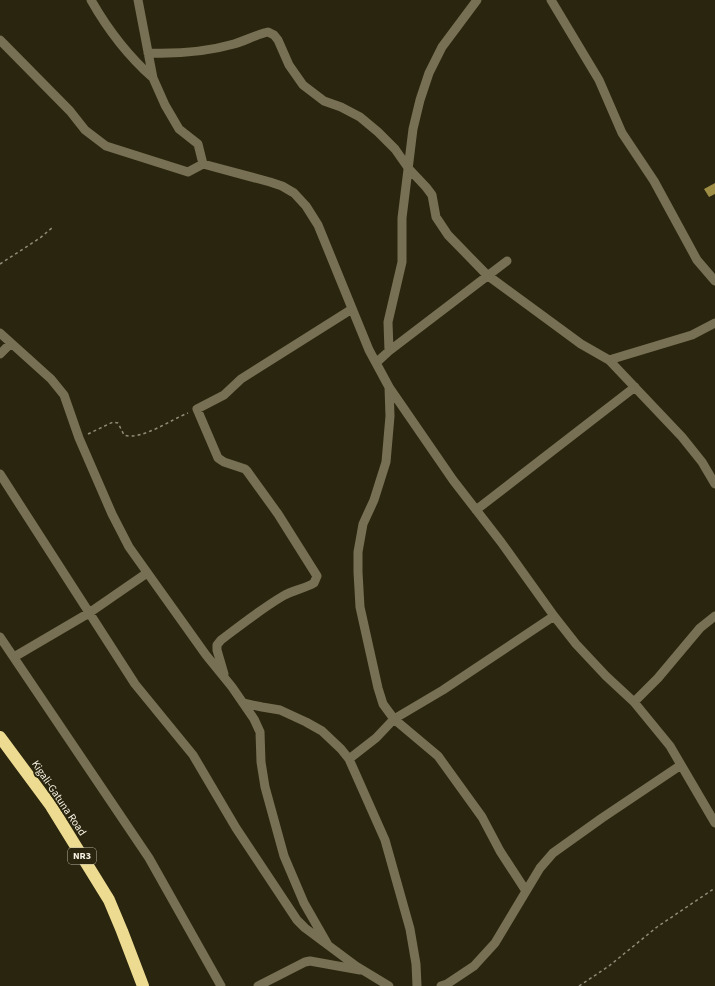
<svg xmlns="http://www.w3.org/2000/svg" width="715" height="986" viewBox="0 0 715 986" font-family="'Source Sans 3',sans-serif">
<style>
.building{fill:#9e8d45}
.lines{fill:none;stroke-linecap:round;stroke-linejoin:round}
.path{stroke:#8f8b78;stroke-width:1.5;stroke-dasharray:3 3;stroke-linecap:butt}
.minor{stroke:#777054;stroke-width:9}
.highway{stroke:#ecdb91;stroke-width:12}
.labels{text-anchor:middle;dominant-baseline:central;stroke-width:4;stroke-linejoin:round;paint-order:stroke}
.shield{fill:#2a250e;stroke:#b8b4a3;stroke-width:1}
.shield-label{font-size:10px;font-weight:bold;fill:#f5f1e3}
.street-label{font-size:11px;fill:#f5f1e3;stroke:#2a250e}
</style>
<rect width="100%" height="100%" fill="#2a250e"/>
<path class="building" d="M715,183V194L709,197L704,189Z"/>
<g class="lines">
<path class="path" d="M0,264L40,238L53,227
M88,434L113,422L118,423L124,435C141,441 172,419 188,413
M579,986L609,966L657,927L715,888"/>
<path class="minor" d="M91,0C108,30 127,55 153,78
M138,0L153,78L165,105L179,129L198,144L203,164
M551,0L599,80L622,133L654,181L697,260L715,281
M0,40L70,111L85,130L106,146L188,172L203,164L270,182L282,186L294,193L306,206L318,225L369,350L389,387L390,416L386,462L374,500L363,524L358,552V572L360,607L378,688L383,704L394,719L376,738L349,759L385,840L410,929L416,964L417,986
M148,53C178,54 206,52 234,44C244,41 254,36 264,33L268,32L274,35L278,40L289,65L303,85L324,101L341,107L360,117L378,132L395,149L409,169L426,187L432,195L436,217L448,235L487,275L581,344L609,360L682,437L702,462L715,484
M0,333L51,379L64,395L79,438L112,514L129,547L206,655L232,687L254,719L260,732L261,762L265,787L284,856L304,903L328,945
M389,351L507,261
M0,354L10,344
M609,360L692,335L715,323
M376,363L389,351L388,322L402,262V218L413,129L420,100L429,73L442,47L477,0
M389,387L453,480L501,542L554,616L576,644L606,676L634,702L670,746L715,823
M0,474L135,684L193,755L236,828L297,920L305,928L356,966L389,986
M476,510L635,387
M0,637L149,858L221,986
M14,657L89,613L147,573
M224,674L217,650V645L221,640C241,625 261,609 283,596C293,590 304,589 314,583L317,576L278,514L247,471L245,469L224,462L218,458L197,409L224,395L241,379L352,309
M634,702L658,678L700,628L715,616
M243,703L262,707L280,710L306,722L322,731L341,749L349,759
M526,891L500,851L482,817L438,756L394,719L443,690L554,616
M258,986L305,962L310,961L360,970
M441,986L447,984L474,966L495,943L540,868L553,853L602,818L681,765"/>
<path class="highway" d="M0,737L51,806L109,900L122,931L143,986"/>
</g>
<g class="labels">
<rect class="shield" x="68" y="848" width="28" height="16" rx="3"/>
<g class="shield-label">
<text x="82" y="856">NR3</text>
</g>
<g class="street-label">
<text transform="translate(59 798) rotate(56)">Kigali-Gatuna Road</text>
</g>
</g>
</svg>
